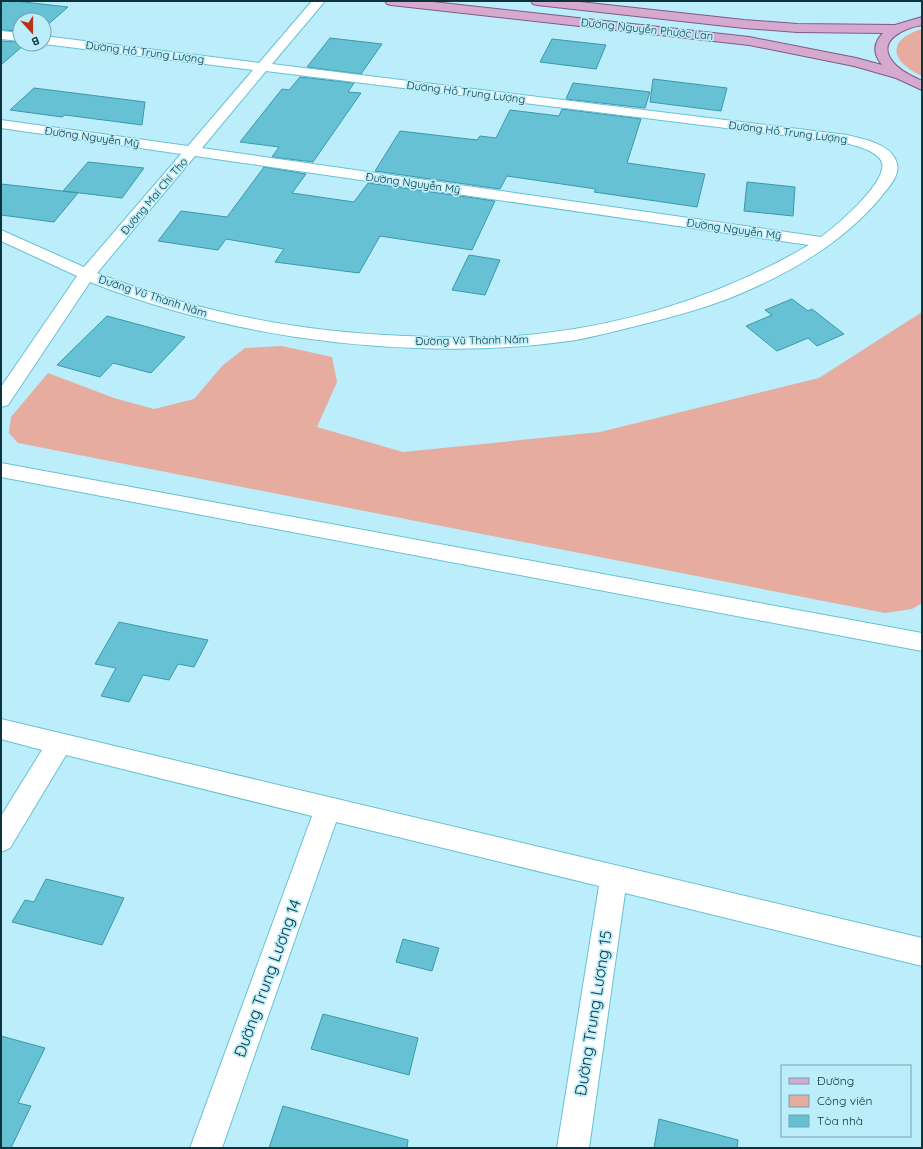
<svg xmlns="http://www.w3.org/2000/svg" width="923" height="1149" viewBox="0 0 923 1149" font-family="Quicksand,sans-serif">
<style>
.green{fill:#e5ac9f}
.building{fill:#67c1d4;stroke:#3b98aa}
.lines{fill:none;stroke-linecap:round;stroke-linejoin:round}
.minor-casing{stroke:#67c1d4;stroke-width:2}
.major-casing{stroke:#7e5b87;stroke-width:2}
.minor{fill:#fff;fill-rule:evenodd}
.major{fill:#d6a9cf;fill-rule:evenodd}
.labels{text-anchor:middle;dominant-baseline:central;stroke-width:3.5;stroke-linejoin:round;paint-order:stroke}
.far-street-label{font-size:11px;fill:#0d343c;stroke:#bbeefa}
.near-street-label{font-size:16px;fill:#0d343c;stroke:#bbeefa}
</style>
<rect width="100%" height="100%" fill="#bbeefa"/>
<path class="green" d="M922,29V76C891,62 885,40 922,29Z
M922,312V603L912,609L885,613L18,443L9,433L11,417L48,373L114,398L154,409L194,399L223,365L245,348L282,346L332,357L337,382L317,427L403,452L600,432L819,378Z"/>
<path class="building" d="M1,1H15L68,7L44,28V20H20V31L1,30Z
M330,38L382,44L361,74L307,67Z
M552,39L606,45L596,69L540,62Z
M1,41L20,42V44H25L1,65Z
M300,77L354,83L348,92L361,93L313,162L272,157L279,147L240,142L282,89L289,90Z
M653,79L727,88L721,111L650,102Z
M573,83L650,92L645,108L566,99Z
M34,88L145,102L142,125L65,115L62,117L10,110Z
M562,109L641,119L627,163L705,174L697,207L594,192L596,189L507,176L500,189L375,171L400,131L477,140L480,136L496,138L510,110L559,116Z
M88,162L144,168L122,198L63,191Z
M264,167L306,174L292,193L354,202L368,183L495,201L472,250L380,236L359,273L275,262L284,249L226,239L218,250L158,241L181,211L227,217Z
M747,182L795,187L793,216L744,211Z
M1,184L29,187L78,193L54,222L1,215Z
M469,255L500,260L485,295L452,290Z
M792,299L808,311L812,309L844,334L817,346L808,338L777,351L746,326L772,315L765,310Z
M107,316L185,337L151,373L113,363L100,377L57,365Z
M119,622L167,632L208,640L194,667L178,664L169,680L143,675L129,702L101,696L116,668L95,664Z
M46,879L124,898L102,945L12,922L25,900L34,902Z
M403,939L439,948L432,971L396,962Z
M323,1014L418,1038L409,1075L311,1049Z
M1,1036L45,1048L18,1103L31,1106L11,1148H1Z
M283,1106L408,1140L407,1148H269Z
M659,1119L738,1140L737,1148H654Z"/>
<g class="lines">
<defs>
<path id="minor" d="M312,1H325L272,64L847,135C863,139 893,144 897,164C900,176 888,188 881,197C842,244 787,275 730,298C699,310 668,318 636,326C616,331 596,336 576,340C523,348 470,350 416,348C304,344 194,323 90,282L8,405L1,407V387L77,276L1,241V230L84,267L181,154L1,128V120L188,146L253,70L44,44V36L259,63ZM266,71L846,143C856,146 879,151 882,163C887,183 836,226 821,237L202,148ZM195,156L809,245C715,300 609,331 500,337C468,339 436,337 404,336C299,332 195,312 97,273Z
M1,31L20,33V41L1,39Z
M1,463L922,633V651L1,477Z
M1,719L922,938V966L625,893L589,1148H557L599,886L336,822L222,1148H190L312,816L66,755L10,848L1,852V816L42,750L1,739Z"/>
<path id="major" d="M385,1H424L749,37L856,58L882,65C873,54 873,43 883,33L797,32L744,28L537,5L533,4L531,1H571L744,20L797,24L895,25L922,17V25C905,28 875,40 893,62C900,71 912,76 922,81V90L896,78L854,66L749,45L391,5L387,4Z"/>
</defs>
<use href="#minor" class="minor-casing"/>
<use href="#major" class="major-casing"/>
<use href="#minor" class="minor"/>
<use href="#major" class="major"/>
</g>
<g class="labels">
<g class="far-street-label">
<text transform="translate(647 29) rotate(6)">Đường Nguyễn Phước Lan</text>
<text transform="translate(145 52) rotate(7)">Đường Hồ Trung Lượng</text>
<text transform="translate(466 92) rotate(7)">Đường Hồ Trung Lượng</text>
<text transform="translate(788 132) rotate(7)">Đường Hồ Trung Lượng</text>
<text transform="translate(92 137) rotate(8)">Đường Nguyễn Mỹ</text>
<text transform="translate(413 183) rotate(8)">Đường Nguyễn Mỹ</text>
<text transform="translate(154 196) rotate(-50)">Đường Mai Chí Thọ</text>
<text transform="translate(734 229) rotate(8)">Đường Nguyễn Mỹ</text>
<text transform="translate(153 296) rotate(18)">Đường Vũ Thành Năm</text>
<text transform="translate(472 340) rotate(-1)">Đường Vũ Thành Năm</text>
</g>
<g class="near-street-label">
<text transform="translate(267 978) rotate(-70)">Đường Trung Lương 14</text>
<text transform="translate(593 1013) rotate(-81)">Đường Trung Lương 15</text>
</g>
</g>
<rect width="923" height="1149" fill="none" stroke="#0d343c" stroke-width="4"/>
<rect x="781" y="1065" width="130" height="72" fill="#bbeefa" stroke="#75a4ae"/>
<rect x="789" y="1078" width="20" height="6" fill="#d6a9cf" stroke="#75a4ae"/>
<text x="817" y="1085" font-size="12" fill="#0d343c">Đường</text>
<rect x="789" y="1095" width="20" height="12" fill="#e5ac9f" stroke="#75a4ae"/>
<text x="817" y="1105" font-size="12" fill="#0d343c">Công viên</text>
<rect x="789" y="1115" width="20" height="12" fill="#67c1d4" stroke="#75a4ae"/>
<text x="817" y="1125" font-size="12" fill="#0d343c">Tòa nhà</text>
<g transform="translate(32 32) rotate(159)"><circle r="19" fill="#bbeefa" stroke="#75a4ae"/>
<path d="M0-3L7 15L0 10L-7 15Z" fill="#bc3114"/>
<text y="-6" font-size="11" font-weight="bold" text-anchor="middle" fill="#0d343c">B</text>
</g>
</svg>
